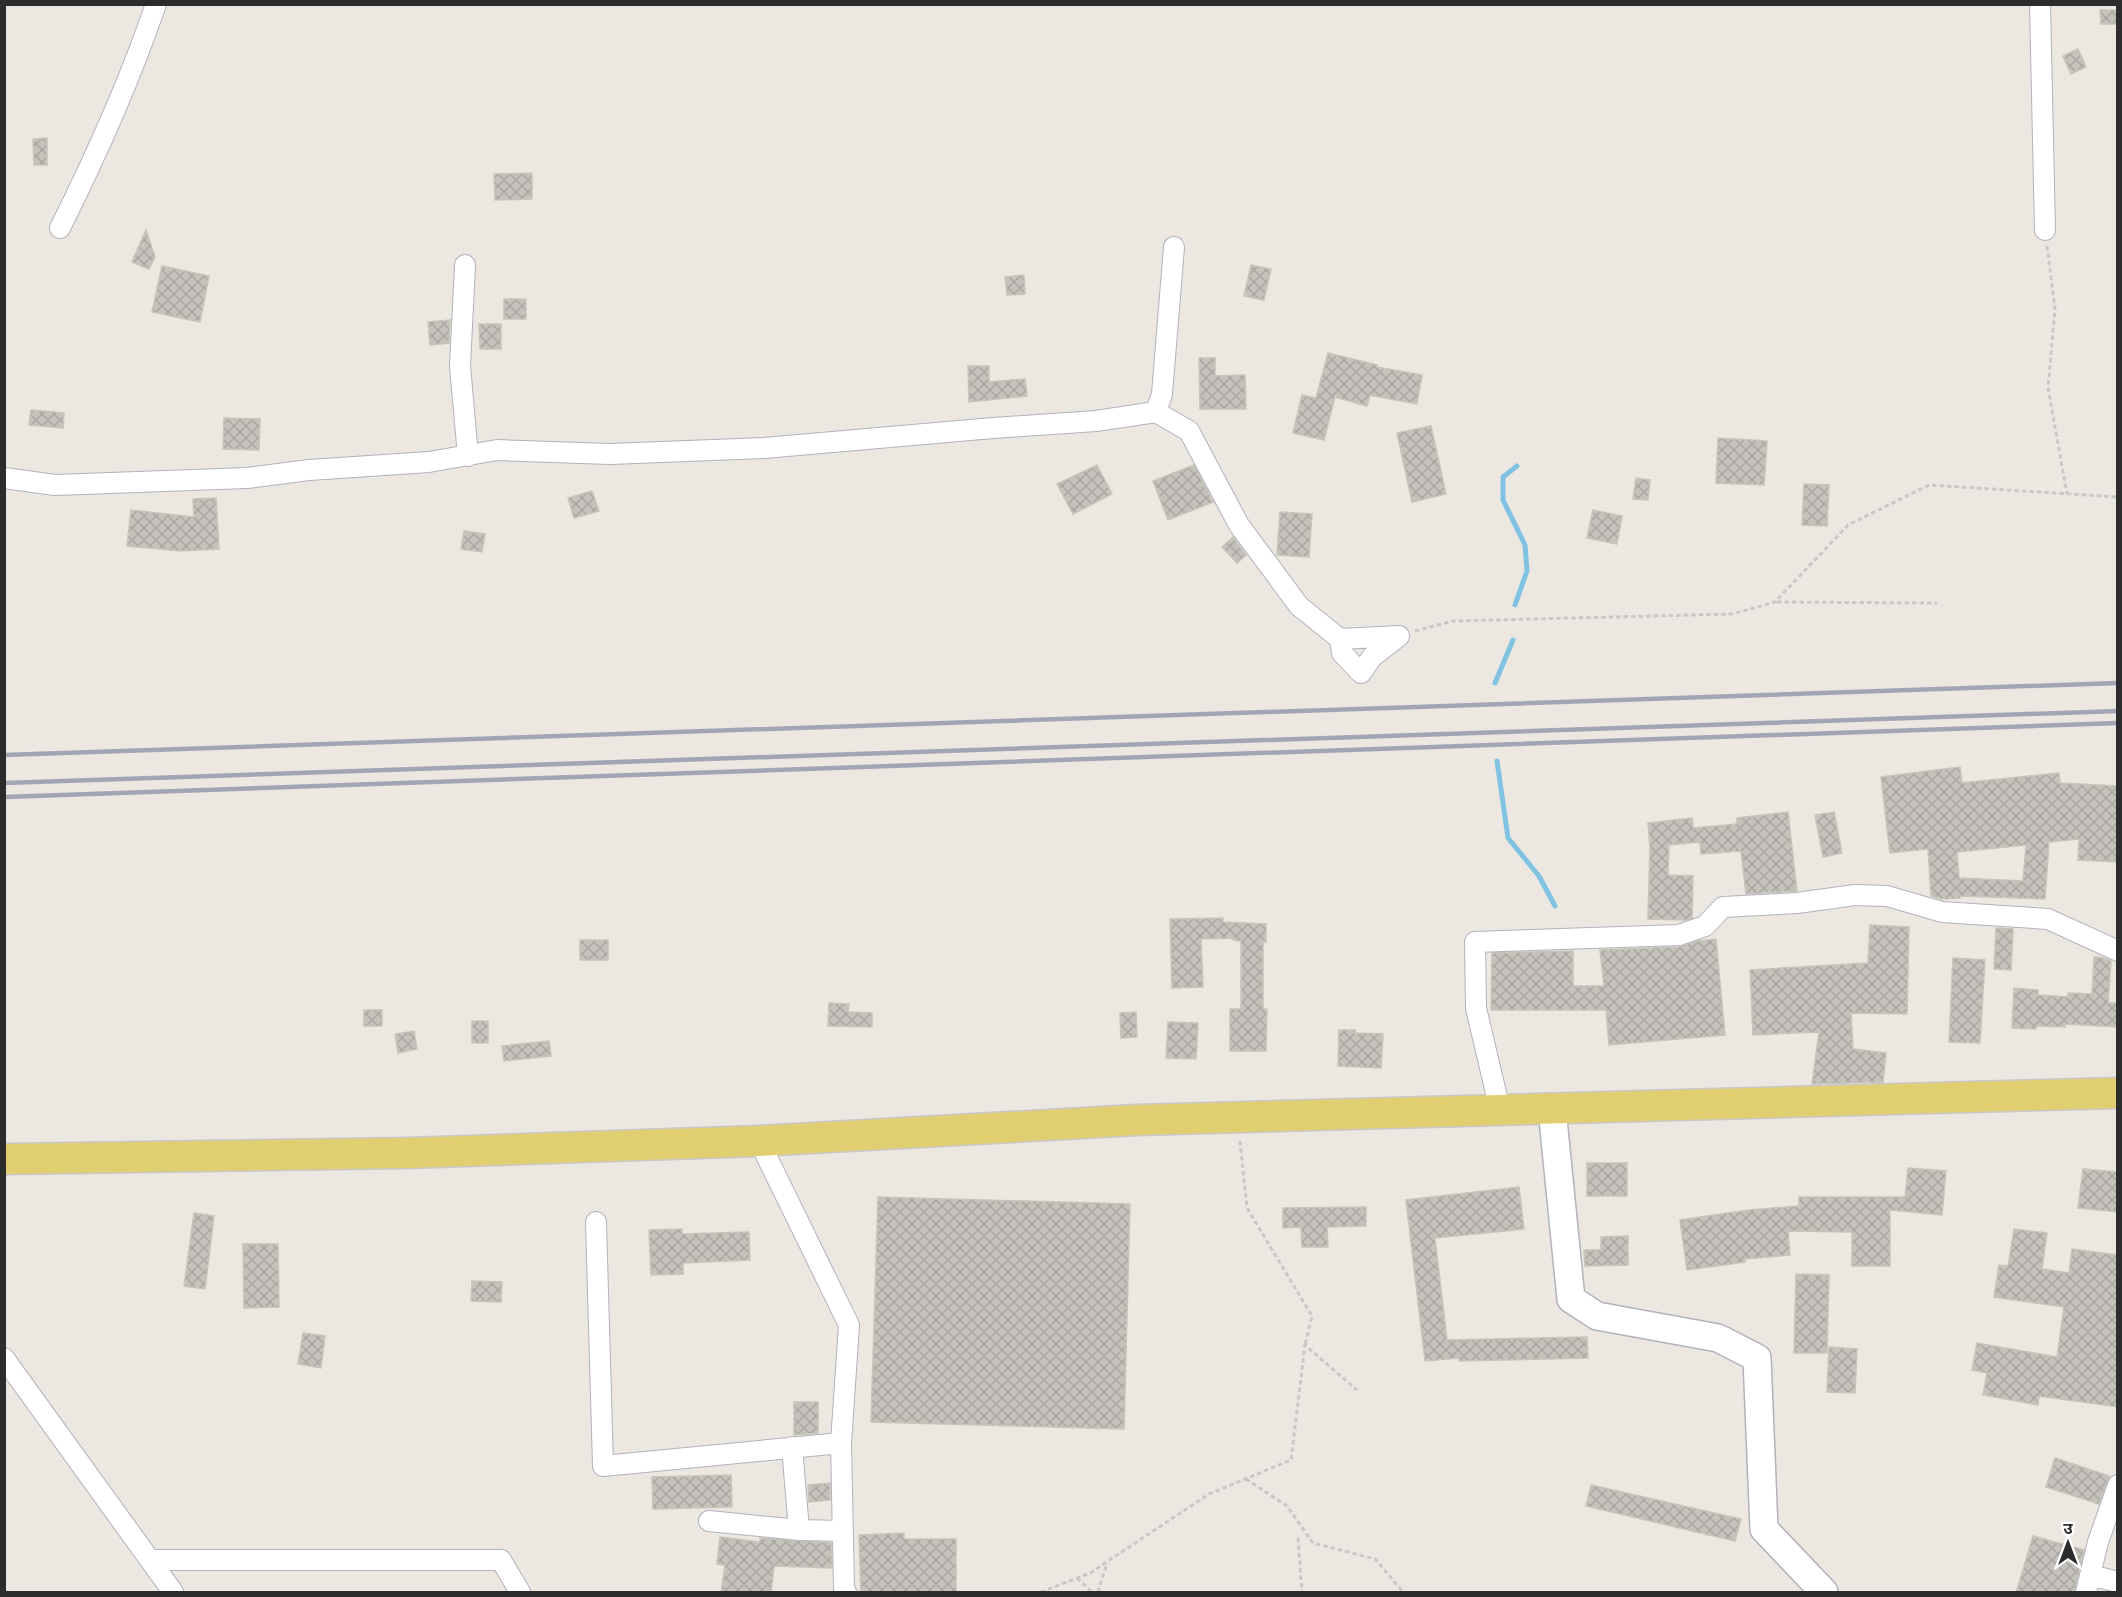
<svg xmlns="http://www.w3.org/2000/svg" width="2122" height="1597" viewBox="0 0 2122 1597" font-family="Arial,'Noto Sans Devanagari',sans-serif">
<style>
.lines{fill:none;stroke-linecap:round;stroke-linejoin:round}
.stream{stroke:#80c2e2;stroke-width:5}
.building{fill:url(#building-cross-hatch);stroke:#c8c4ba;stroke-width:1.5;fill-rule:evenodd}
.street-casing{stroke:#b1b2bb;stroke-width:22}
.secondary-casing{stroke:#b1b2bb;stroke-width:30}
.primary-casing{stroke:#c8c8c8;stroke-width:33}
.path{stroke:#c8c8c8;stroke-width:3;stroke-dasharray:4.5 3;stroke-linecap:butt}
.street{stroke:#fff;stroke-width:20}
.secondary{stroke:#fff;stroke-width:27}
.primary{stroke:#e1ce70;stroke-width:30}
.rail{stroke:#a4a5b4;stroke-width:4.5}
</style>
<defs>
<pattern id="building-cross-hatch" width="8" height="8" patternUnits="userSpaceOnUse" patternTransform="scale(1.5)"><rect width="8" height="8" fill="#c5c2bc"/><path d="M0 0l8 8M0 8l8-8" fill="none" stroke="#a9a7a2"/></pattern>
</defs>
<rect width="100%" height="100%" fill="#ece8e1"/>
<g class="lines">
<path class="stream" d="M1515,605L1527,571L1525,545L1503,500V477L1517,466
M1495,683L1513,640
M1497,761L1508,838L1539,876L1555,906"/>
</g>
<path class="building" d="M2100,10H2118V24H2101Z
M2078,49L2086,67L2071,74L2063,56Z
M47,138V165H34L33,139Z
M532,173V199L495,200L494,174Z
M146,230L155,257L149,269L132,262Z
M1251,265L1271,269L1264,300L1244,296Z
M162,266L209,276L200,322L152,312Z
M1024,275L1025,294L1007,295L1005,277Z
M504,299H526V319H504Z
M450,320L449,343L430,345L428,322Z
M479,324H501V349H480Z
M1328,353L1377,365V367L1422,375L1417,404L1370,395L1367,406L1335,397L1324,440L1293,433L1302,395L1316,398Z
M1199,358H1215V376L1245,375L1246,409H1200Z
M968,366H989V382L1025,379L1027,396L969,402Z
M31,410L64,413L63,428L29,425Z
M224,418L260,419L259,450L223,449Z
M1431,426L1446,494L1412,502L1397,433Z
M1718,438L1767,441L1764,485L1716,483Z
M1097,465L1112,494L1073,514L1057,484Z
M1194,465L1213,502L1168,520L1153,481Z
M1636,478L1650,480L1648,500L1633,499Z
M1804,484L1829,485L1827,526L1802,525Z
M592,491L599,511L574,518L568,498Z
M216,498L219,549L181,551L127,546L131,510L194,517L193,499Z
M1593,510L1622,516L1617,544L1587,538Z
M1280,512L1312,514L1309,557L1277,555Z
M464,531L485,534L482,552L461,549Z
M1233,537L1246,555L1237,563L1222,547Z
M1960,767L1962,783L2059,773L2060,783L2118,786V862L2078,860L2079,839L2049,842L2045,899L1960,896V898L1941,899L1931,896L1928,849L1890,853L1881,777ZM2026,845L2023,881L1959,878L1957,852Z
M1788,812L1797,891L1746,894L1741,851L1701,854L1700,842L1669,845L1668,875L1693,876L1692,918L1686,920L1648,919L1650,847L1648,823L1692,818L1693,828L1737,824V818Z
M1834,812L1842,853L1823,857L1815,815Z
M1223,918V922L1266,924V942L1263,941V1009H1267L1266,1051H1230V1009H1241V941L1233,940L1234,938L1201,939L1203,987L1172,988L1170,919Z
M1870,925L1909,927L1907,1014L1851,1013L1853,1049L1886,1053L1883,1082L1812,1084L1819,1032L1753,1035L1750,970L1868,963Z
M1996,928L2013,929L2011,970L1994,969Z
M1716,939L1725,1035L1609,1045L1606,1010H1491L1492,953L1573,951V986H1604L1600,950L1679,947L1698,941Z
M580,940H608V960H580Z
M2094,957L2104,958L2111,961L2108,1003H2118V1027L2065,1024V1027L2036,1026V1029L2012,1028L2014,988L2038,990V995L2068,997V993L2092,994Z
M1953,958L1985,960L1980,1043L1949,1042Z
M829,1003L849,1004L848,1012L872,1013V1027L828,1026Z
M364,1010H382V1026H364Z
M1136,1012L1137,1037L1121,1038L1120,1013Z
M472,1021H488V1043H472Z
M1168,1022L1198,1023L1196,1059L1166,1058Z
M1339,1030H1355V1033L1383,1034L1381,1068L1338,1066Z
M414,1031L417,1049L398,1053L395,1034Z
M549,1041L551,1056L504,1061L502,1046Z
M1587,1163H1627V1196H1587Z
M1908,1168L1946,1171L1942,1215L1890,1210V1266H1852V1232L1788,1231L1790,1255L1745,1259V1262L1687,1270L1680,1220L1749,1210L1799,1206V1197H1905Z
M2083,1169L2118,1172V1212L2078,1208Z
M1519,1187L1524,1229L1435,1238L1447,1340L1587,1337L1588,1358L1459,1361V1358L1425,1361L1406,1200Z
M878,1197L1130,1204L1124,1429L871,1422Z
M1366,1207V1226L1327,1227L1328,1247H1302L1301,1227L1283,1228V1208Z
M194,1213L214,1216L205,1289L184,1286Z
M682,1229V1234L749,1232L750,1260L683,1263V1274L651,1275L649,1230Z
M2014,1229L2047,1233L2042,1269L2069,1273L2072,1249L2118,1255V1407L2039,1396L2038,1405L1983,1395L1987,1373L1972,1370L1977,1343L2057,1357L2064,1307L1994,1297L1999,1265L2008,1266Z
M1628,1236V1265L1585,1266L1584,1250H1601V1237Z
M243,1244H278L279,1307L244,1308Z
M1796,1274L1829,1275L1827,1353H1794Z
M472,1281L502,1282L501,1302L471,1301Z
M303,1333L325,1336L321,1368L298,1364Z
M1829,1347L1857,1349L1855,1393L1827,1392Z
M794,1402H818V1433L794,1435Z
M2055,1458L2109,1476L2099,1504L2046,1487Z
M731,1475L732,1507L653,1509L652,1477Z
M830,1483V1500L809,1502L808,1485Z
M1591,1485L1741,1519L1735,1541L1586,1506Z
M904,1533V1539H956V1593H861L859,1535Z
M2033,1536L2084,1550L2074,1593H2016Z
M720,1537L760,1542V1538L831,1543L832,1568L774,1566L771,1593H721L725,1565L717,1564Z"/>
<g class="lines">
<defs>
<path id="street" d="M2040,4L2045,230
M60,228C97,154 129,83 156,4
M465,265L460,366L468,456
M1156,412L1189,431L1239,525L1299,606L1340,639L1399,636
M4,478L55,485L247,478L309,470L429,462L497,450L610,454L764,448L993,428L1096,421L1156,412L1162,394L1174,247
M1340,639L1342,653L1361,673L1372,657L1399,636
M1500,1110L1476,1008L1475,942L1679,935L1705,926L1723,907L1797,903L1855,895L1887,896L1942,912L2048,919L2118,951
M759,1141L849,1325L841,1443L844,1588L846,1592
M596,1222L603,1466L841,1443
M4,1358L173,1592
M792,1447L799,1530
M709,1521L799,1530L843,1531
M150,1560H501L520,1592
M2090,1575L2118,1582
M2086,1592L2098,1542L2118,1485"/>
<path id="secondary" d="M1552,1109L1571,1299L1597,1316L1718,1338L1757,1358L1764,1529L1824,1592"/>
<path id="primary" d="M4,1159L407,1153L759,1141L1137,1120L2118,1093"/>
</defs>
<use href="#street" class="street-casing"/>
<use href="#secondary" class="secondary-casing"/>
<use href="#primary" class="primary-casing"/>
<path class="path" d="M2047,246L2055,309L2048,388L2067,494
M1777,602L1937,603
M1415,631L1453,621L1732,614L1775,602L1848,525L1929,485L2118,497
M1240,1141L1247,1208L1312,1316L1305,1345
M1246,1479L1287,1506L1313,1543L1375,1559L1403,1592
M1298,1538L1302,1592
M1077,1578L1092,1592
M1041,1592L1090,1573L1209,1494L1291,1460L1305,1345L1357,1390
M1098,1592L1107,1563"/>
<use href="#street" class="street"/>
<use href="#secondary" class="secondary"/>
<use href="#primary" class="primary"/>
<path class="rail" d="M4,755L2118,683
M4,783L2118,711
M4,797L2118,723"/>
</g>
<rect width="2122" height="1597" fill="none" stroke="#2c2c2c" stroke-width="12"/>
<g transform="translate(2068 1543)" stroke="#ffffff" stroke-width="4.5" paint-order="stroke">
<path d="M0-4.5L10 22L0 15L-10 22Z" fill="#2c2c2c"/>
<text y="-9" font-size="16" font-weight="bold" text-anchor="middle" fill="#2c2c2c">उ</text>
</g>
</svg>
